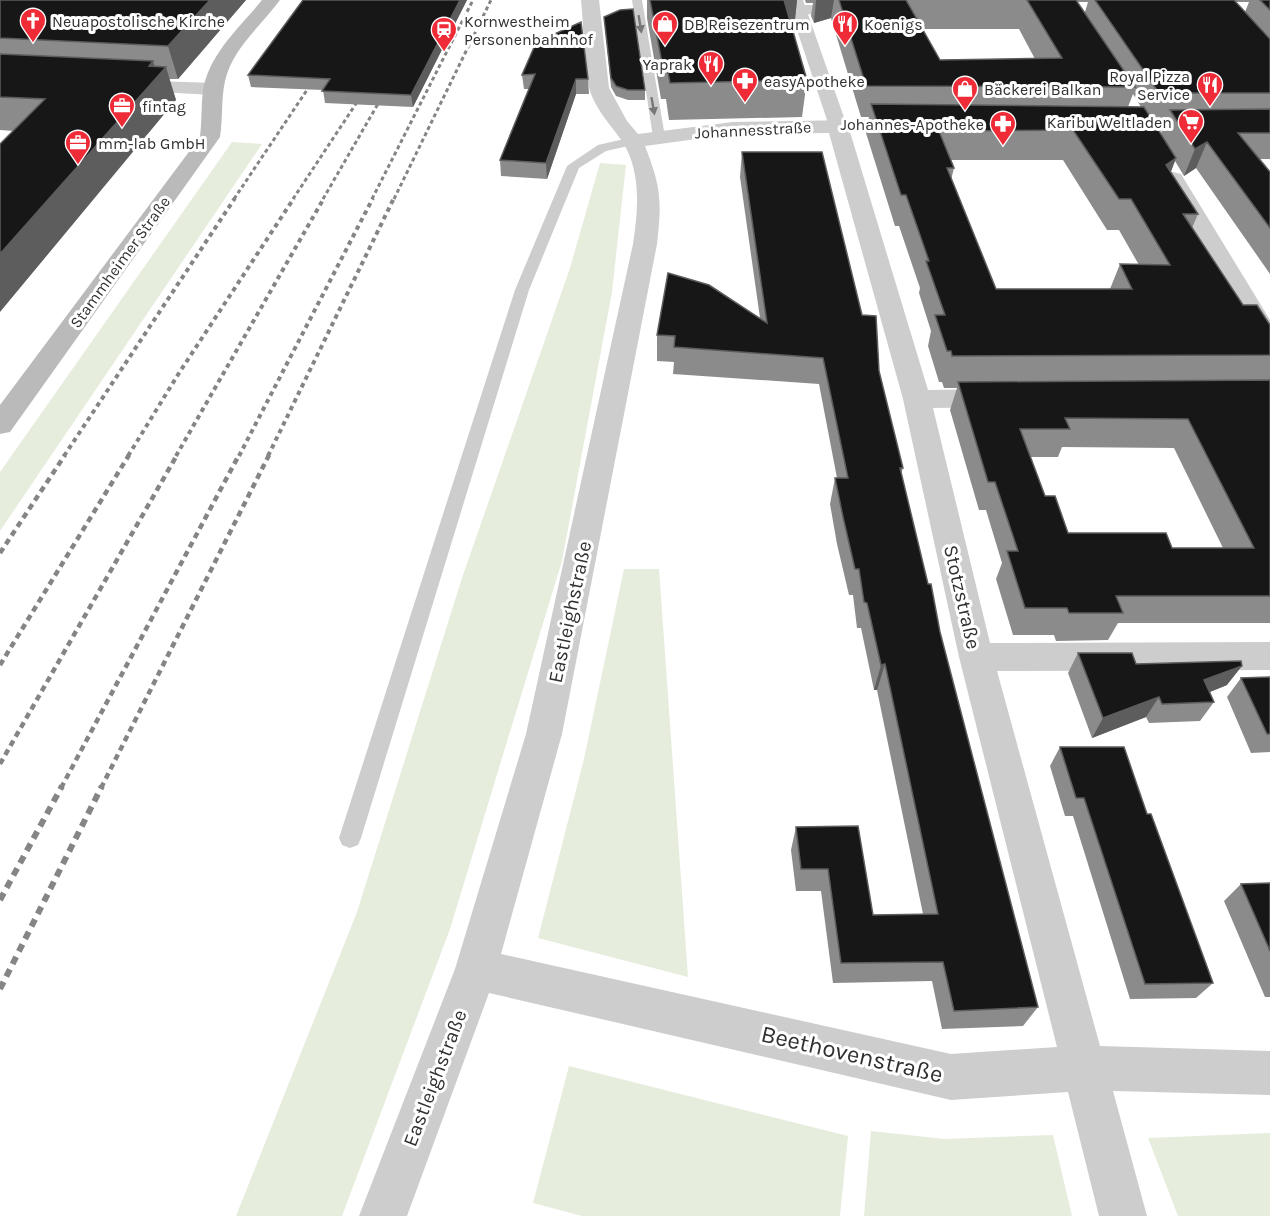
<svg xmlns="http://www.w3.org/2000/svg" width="1270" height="1216" viewBox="0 0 1270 1216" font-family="Karla,sans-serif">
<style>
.green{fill:#e6eddd}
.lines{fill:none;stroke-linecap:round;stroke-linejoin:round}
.service{fill:#cdcdcd;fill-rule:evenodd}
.pedestrian{fill:#cdcdcd;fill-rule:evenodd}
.minor{fill:#cdcdcd;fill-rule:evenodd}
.secondary{fill:#bababa;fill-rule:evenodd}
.rail-far3{stroke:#858585;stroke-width:3;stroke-dasharray:4 3;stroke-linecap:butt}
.rail-far2{stroke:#858585;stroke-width:4;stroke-dasharray:4.5 4;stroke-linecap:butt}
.rail-far1{stroke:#858585;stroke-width:4.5;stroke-dasharray:6 4.5;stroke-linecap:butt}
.rail{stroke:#858585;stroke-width:6;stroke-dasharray:8 6;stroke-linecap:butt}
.wall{fill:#8b8b8b;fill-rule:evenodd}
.shaded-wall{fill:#5d5d5d}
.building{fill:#171717;stroke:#5d5d5d;stroke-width:1.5;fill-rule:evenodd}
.oneway{fill:#777}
.labels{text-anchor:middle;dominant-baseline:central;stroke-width:6;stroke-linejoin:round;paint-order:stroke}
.far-poi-label{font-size:16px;fill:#303030;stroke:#fff;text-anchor:start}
.far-street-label{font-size:16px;fill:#303030;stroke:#fff}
.street-label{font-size:20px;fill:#303030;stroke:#fff}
.near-street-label{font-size:24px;fill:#303030;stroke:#fff}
</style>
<rect width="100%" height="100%" fill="#fff"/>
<path class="green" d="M232,142L262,144L0,531V472Z
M600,163L626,165L612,292L562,561L450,929L342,1216H236L357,912L462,578L570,268Z
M624,569H659L688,977L538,938L584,759Z
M569,1066L848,1136L840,1216H582L533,1203Z
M871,1131L944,1139L1053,1135L1072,1216H864Z
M1270,1133V1216H1178L1148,1138Z"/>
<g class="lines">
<path class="service" d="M632,0H642L665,137L659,141L653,137Z
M633,137L637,138L639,141L637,144L606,151L579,168L529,290L361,838L358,845L350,848L342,845L339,838L515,290L567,166L598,145Z"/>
<path class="pedestrian" d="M787,0H803L847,126L845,130H831L829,126Z"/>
<path class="minor" d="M581,0H599L609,88L627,121L638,134L733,122L912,119L919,121L922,125L919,129L912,131L850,132L928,390L999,389L1009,392L1013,398L1009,404L999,407L933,408L990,643L1270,642V670L997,671L1100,1046L1270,1051V1095L1113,1091L1147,1216H1099L1068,1092L951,1100L489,993L407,1216H359L455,969L526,734L633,244C638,211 642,172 622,141C611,125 594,108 589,87C583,61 584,27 581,0ZM829,133L903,399L959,657L1057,1047L951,1054L501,954L562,734L657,244C662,201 661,187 645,146L733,134Z
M799,5H857L863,6L866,10L863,14L857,15L793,14L790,10L793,6Z
M128,80L213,83L220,85L223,89L220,93L213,95L121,90L118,86L121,82Z
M1270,121V133L1114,134L1107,132L1104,128L1107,124L1114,122Z
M1173,172L1181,174L1184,179L1270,320V350L1261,348L1257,342L1162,179L1165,174Z"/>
<path class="secondary" d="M262,0H280C261,26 232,49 225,81C221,99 223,118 220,137L10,432L0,434V405L200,137C202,121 201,105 203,90C209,54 240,27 262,0Z"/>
<path class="rail-far3" d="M234,199L317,75
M293,199L365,90
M323,199L386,90
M372,199L473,0
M394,199L491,0"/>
<path class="rail-far2" d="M64,456L235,198
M128,456L179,373L294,198
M176,456L324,198
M239,456L373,198
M268,456L394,198"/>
<path class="rail-far1" d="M0,553L65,455
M0,665L129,455
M0,764L177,455
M61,788L239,455
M101,788L269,455"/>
<path class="rail" d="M0,900L62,786
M0,989L102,786"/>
</g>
<path class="wall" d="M0,0H246L178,79H169L176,100L14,131L0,130Z
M303,0H467L413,107L325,103L323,90L251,87L248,75Z
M647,0H797L794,29H792L807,80L802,117L669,120L666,99H661L647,18Z
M805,0H1270V159H1260L1270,172V274L1196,168L1184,176L1175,161L1171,172L1198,214L1192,228L1243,305L1270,325V623H1118L1108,640L1056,641L1054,635H1013L996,579L1002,563L986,510H979L950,410L957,388H944L942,382H939L928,346L931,331L919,293L920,288L899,226H895L866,133L869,117H861L831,18L814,23L811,16L813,3H806ZM1077,2H1088L1085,12ZM1235,2H1249L1245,12ZM922,29H1019L1035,59L940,60ZM1133,94L1141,107H1128ZM1152,119H1167L1161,134ZM951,160H1063L1107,230H1119L1139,265L1120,264L1110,289H996L951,180L954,168ZM1062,447L1174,448L1223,548H1172L1068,533L1045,496L1030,457H1058Z
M604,17L645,90V100H628L616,96L611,87Z
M539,36L588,79L589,94H576L547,179L501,176L500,160L529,89H524L522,75Z
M742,152L862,315L879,371L903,468L901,474L940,632L1038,1007L1023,1026L942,1029L932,981L833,983L821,891H796L791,850L796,827L873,915L923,914L877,690H874L861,628H857L853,595H849L837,544L830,504L835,478H837L819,384L673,374L674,362L657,361V335L760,318L740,177Z
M1078,653L1136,664L1227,685L1210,692L1214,702L1200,721L1149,723L1146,717L1092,738L1068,673Z
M1270,677V752L1251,753L1227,697L1241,678Z
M1060,747L1147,814L1213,983L1196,998L1130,999L1073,816H1065L1050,766Z
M1270,883V997H1265L1224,901L1241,884Z"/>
<path class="shaded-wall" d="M210,0H246L178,79L168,46Z
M460,0H467L413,107L411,95Z
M783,0H797L794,29L780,33Z
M816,0H834L831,18L814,23Z
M153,61L158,76L166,67L176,100L0,312V254Z
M576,79V94L547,179L546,163Z
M1207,142L1196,168L1184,176L1195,149Z
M1176,158L1164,189L1166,165Z
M885,664L877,690H874L881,665Z
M1242,666L1227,685L1190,700L1204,680Z
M1159,697L1146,717L1092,738L1103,718Z"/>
<path class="building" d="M0,0H210L168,46L0,38Z
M303,0H460L411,95L322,91L330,79L248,75Z
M650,0H784L807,80L670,83L666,63H662Z
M839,0H906L940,60L1062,58L1027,0H1076L1135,87L866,86Z
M1095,0H1234L1270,39V93H1159Z
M1260,0H1270V10Z
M633,9L645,90H628L616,86L611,78L604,17L620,10Z
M581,22L588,79H576L546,163L500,160L535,74L522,75L539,36H550Z
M0,54L153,61L149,66L166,67L0,254V144L45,99L0,97Z
M871,104L1144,107L1176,158L1166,165L1198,214H1183L1243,305H1257L1270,325V355L952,356L951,351H947L935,315H945L926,261H929L906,195H901ZM1073,130L1119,199H1131L1170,265L1120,264L1132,289H996L947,168H954L939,131Z
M1270,109V133H1238L1270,172V228L1207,142L1195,149L1170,110Z
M742,152H822L862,315L876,316L879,371L903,468H900L928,584H931L940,632L1038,1007L954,1011L943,962L841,963L828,869H801L796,827L858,826L873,915L938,914L885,664L881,665L867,603L864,602L859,569H855L843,517L835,478H848L823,358L674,347L675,336L657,335L668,273L709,285L767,323Z
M1270,380V596H1116L1123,613H1069L1067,608H1025L1007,551H1018L995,482H988L958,382ZM1065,418L1188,419L1254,548H1172L1166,533H1068L1055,496H1045L1020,429H1070Z
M1078,653H1132L1136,664L1241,661L1242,666L1204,680L1214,702L1162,704L1159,697L1103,718Z
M1270,677V734H1267L1241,678Z
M1060,747H1124L1147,814H1151L1213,983L1145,984L1084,798H1076Z
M1270,883V951L1241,884Z"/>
<defs><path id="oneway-solid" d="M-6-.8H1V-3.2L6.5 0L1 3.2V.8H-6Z" transform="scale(1.5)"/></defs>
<g class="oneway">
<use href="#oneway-solid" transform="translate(640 24) rotate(81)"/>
<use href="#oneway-solid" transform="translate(653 106) rotate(80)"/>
</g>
<defs>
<symbol id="church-pin" viewBox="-11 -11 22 30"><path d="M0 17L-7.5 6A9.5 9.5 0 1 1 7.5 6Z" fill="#ee2b37" stroke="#fff"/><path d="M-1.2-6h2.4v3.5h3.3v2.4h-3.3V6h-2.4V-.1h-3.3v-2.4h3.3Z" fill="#fff"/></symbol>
<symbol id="shop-pin" viewBox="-11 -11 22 30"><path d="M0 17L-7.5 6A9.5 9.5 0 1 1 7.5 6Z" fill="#ee2b37" stroke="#fff"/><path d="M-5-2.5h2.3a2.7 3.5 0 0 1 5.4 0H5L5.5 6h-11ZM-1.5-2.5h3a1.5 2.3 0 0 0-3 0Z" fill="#fff"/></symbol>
<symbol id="restaurant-pin" viewBox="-11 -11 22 30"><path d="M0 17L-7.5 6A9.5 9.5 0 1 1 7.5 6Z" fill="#ee2b37" stroke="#fff"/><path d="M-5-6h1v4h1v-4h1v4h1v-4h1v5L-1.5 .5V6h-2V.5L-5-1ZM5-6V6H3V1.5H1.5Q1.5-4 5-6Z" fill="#fff"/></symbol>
<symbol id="station-pin" viewBox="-11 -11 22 30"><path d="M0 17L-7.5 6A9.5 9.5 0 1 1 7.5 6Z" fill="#ee2b37" stroke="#fff"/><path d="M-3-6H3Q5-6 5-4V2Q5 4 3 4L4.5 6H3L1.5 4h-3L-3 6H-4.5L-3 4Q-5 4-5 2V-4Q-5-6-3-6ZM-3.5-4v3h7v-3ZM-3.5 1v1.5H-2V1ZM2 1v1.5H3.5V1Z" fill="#fff"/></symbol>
<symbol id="pharmacy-pin" viewBox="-11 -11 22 30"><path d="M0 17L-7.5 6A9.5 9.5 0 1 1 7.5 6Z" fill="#ee2b37" stroke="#fff"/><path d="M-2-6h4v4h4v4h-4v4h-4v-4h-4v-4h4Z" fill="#fff"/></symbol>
<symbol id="office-pin" viewBox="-11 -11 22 30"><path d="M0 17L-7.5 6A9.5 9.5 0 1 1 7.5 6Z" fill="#ee2b37" stroke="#fff"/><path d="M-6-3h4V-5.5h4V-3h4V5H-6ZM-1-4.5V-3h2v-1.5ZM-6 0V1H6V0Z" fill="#fff"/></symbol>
<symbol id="supermarket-pin" viewBox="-11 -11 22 30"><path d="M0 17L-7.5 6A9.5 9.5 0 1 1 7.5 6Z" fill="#ee2b37" stroke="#fff"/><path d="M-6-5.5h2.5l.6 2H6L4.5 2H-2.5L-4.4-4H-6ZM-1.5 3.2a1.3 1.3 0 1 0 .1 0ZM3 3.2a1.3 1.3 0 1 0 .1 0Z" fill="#fff"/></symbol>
</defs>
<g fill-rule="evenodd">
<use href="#church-pin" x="18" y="6" width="30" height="40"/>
<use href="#shop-pin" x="650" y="9" width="30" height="40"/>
<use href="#restaurant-pin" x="830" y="9" width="30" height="40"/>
<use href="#station-pin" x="429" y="15" width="30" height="40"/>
<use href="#restaurant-pin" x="696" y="49" width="30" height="40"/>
<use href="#pharmacy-pin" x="730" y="66" width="30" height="40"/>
<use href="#restaurant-pin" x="1195" y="70" width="30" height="40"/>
<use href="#shop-pin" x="950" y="74" width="30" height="40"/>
<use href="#office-pin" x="107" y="91" width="30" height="40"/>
<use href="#supermarket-pin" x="1176" y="107" width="30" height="40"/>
<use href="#pharmacy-pin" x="988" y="109" width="30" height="40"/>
<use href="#office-pin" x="63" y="128" width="30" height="40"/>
</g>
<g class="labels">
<g class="far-poi-label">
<text x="52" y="21">Neuapostolische Kirche</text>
<text x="464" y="21">Kornwestheim<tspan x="464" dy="18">Personenbahnhof</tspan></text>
<text x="684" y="24">DB Reisezentrum</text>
<text x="864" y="24">Koenigs</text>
<text x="692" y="64" text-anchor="end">Yaprak</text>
<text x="1190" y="76" text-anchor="end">Royal Pizza<tspan x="1190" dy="18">Service</tspan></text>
<text x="764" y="81">easyApotheke</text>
<text x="984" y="89">Bäckerei Balkan</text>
<text x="142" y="106">fintag</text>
<text x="1172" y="122" text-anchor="end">Karibu Weltladen</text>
<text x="984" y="124" text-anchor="end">Johannes-Apotheke</text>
<text x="98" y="143">mm-lab GmbH</text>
</g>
<g class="far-street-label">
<text transform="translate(753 130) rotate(-3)">Johannesstraße</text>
<text transform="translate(120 262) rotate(-54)">Stammheimer Straße</text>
</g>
<g class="street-label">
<text transform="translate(962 597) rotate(77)">Stotzstraße</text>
<text transform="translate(570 612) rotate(-78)">Eastleighstraße</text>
<text transform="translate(435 1078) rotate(-69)">Eastleighstraße</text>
</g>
<g class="near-street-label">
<text transform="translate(852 1054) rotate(13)">Beethovenstraße</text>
</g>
</g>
</svg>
